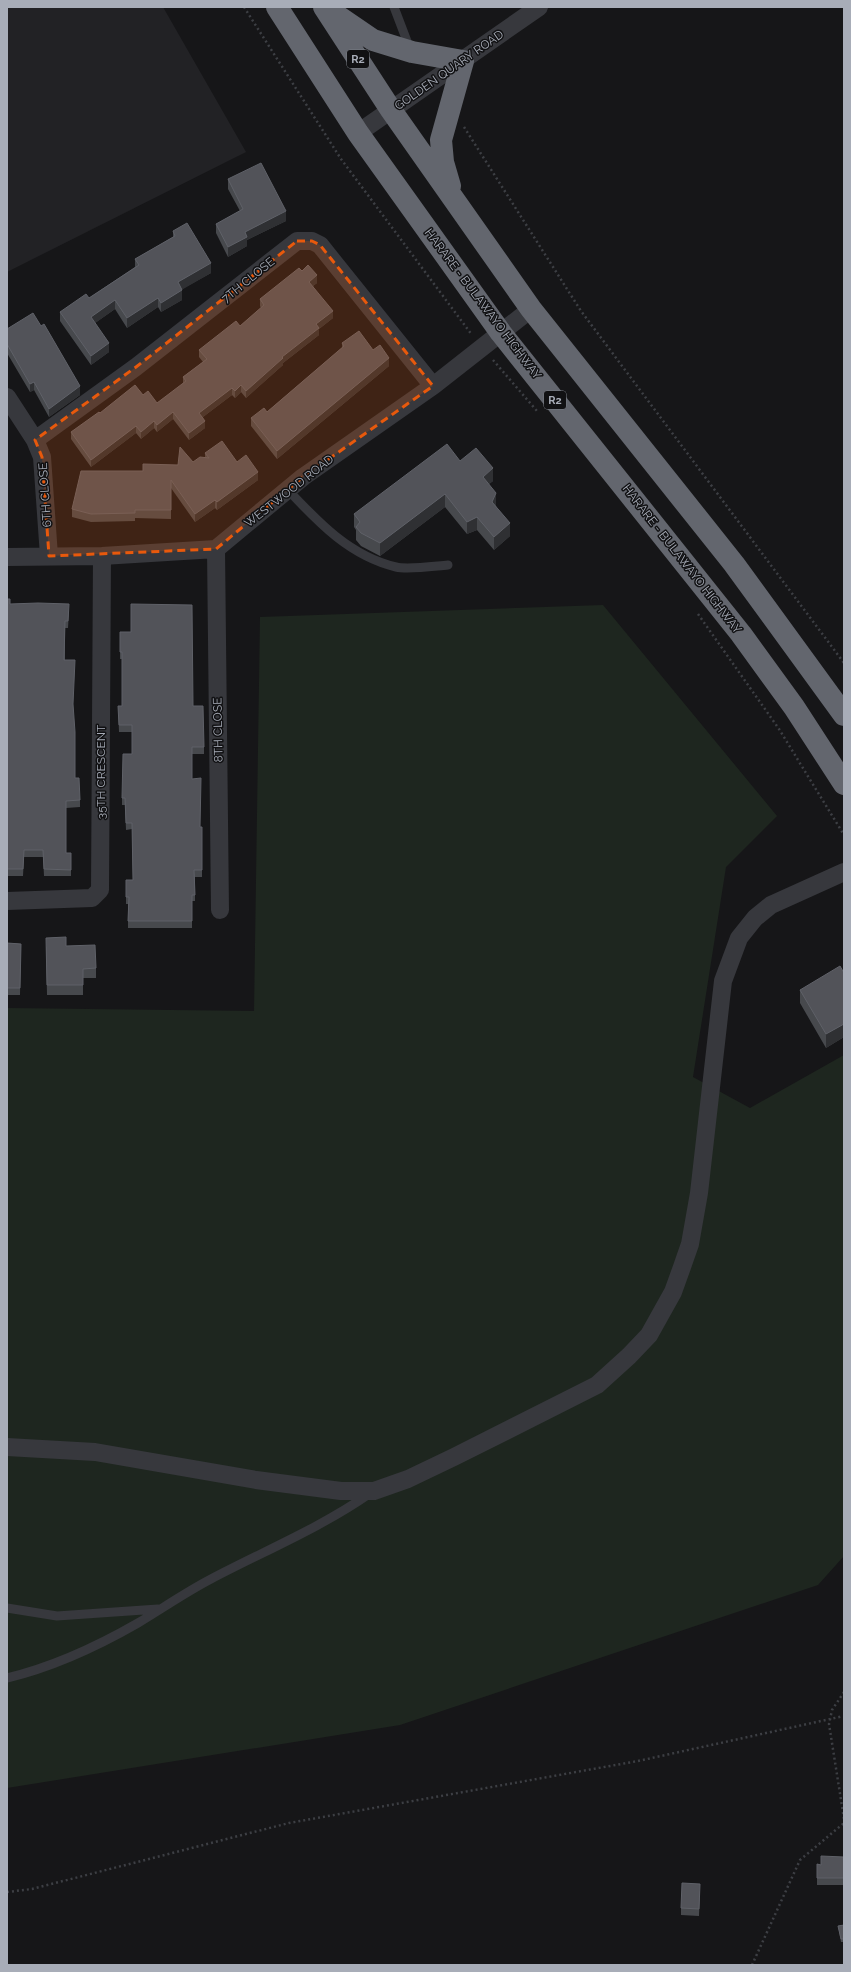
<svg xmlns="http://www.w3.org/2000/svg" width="851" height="1972" viewBox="0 0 851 1972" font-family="Raleway,sans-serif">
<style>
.built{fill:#222225}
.green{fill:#1e261f}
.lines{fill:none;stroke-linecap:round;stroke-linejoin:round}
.path{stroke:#3d3f44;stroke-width:2.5;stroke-dasharray:2 3;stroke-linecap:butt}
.lane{stroke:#37383d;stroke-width:9}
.street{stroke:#37383d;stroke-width:18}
.highway{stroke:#63666e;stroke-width:22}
.wall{fill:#47494d}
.shaded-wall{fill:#2f3033}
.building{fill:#525359;stroke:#5f6168}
.marked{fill:#e8590c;fill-opacity:0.2;stroke:#e8590c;stroke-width:3;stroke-dasharray:8 5;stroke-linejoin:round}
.labels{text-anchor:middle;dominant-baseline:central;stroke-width:3;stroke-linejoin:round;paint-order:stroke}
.shield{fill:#111113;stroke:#7b7e86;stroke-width:1}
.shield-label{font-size:11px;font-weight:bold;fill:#a8adb8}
.street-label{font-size:12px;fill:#a8adb8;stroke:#111113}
</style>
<rect width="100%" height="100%" fill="#161618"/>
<path class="built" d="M7,7H163L246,152L7,272Z"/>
<path class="green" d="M603,605L777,816L726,867L693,1077L750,1108L844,1055V1556L818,1585L400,1725L7,1788V1008L254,1011L260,617Z"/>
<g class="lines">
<path class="path" d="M244,7L341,159L472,335
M464,127L581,311L844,663
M493,360L537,411
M698,614L779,729L844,835
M844,1692L832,1710L829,1724L844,1819
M7,1892L32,1889L289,1823L638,1761L844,1716
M752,1965L800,1860L844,1823"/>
<path class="lane" d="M394,7L410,49
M288,490C319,523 350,556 396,567C408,570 435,566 448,565
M7,1608L57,1616L158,1609
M7,1678C53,1667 98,1646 138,1623C163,1608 186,1592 211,1579C264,1551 320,1528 369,1494"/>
<path class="street" d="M358,133L539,7
M7,397L35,440L42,457L49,556
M35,440L136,367L297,241H312L320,245L433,386
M216,549L220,910
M7,557L102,556L216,549L303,477L433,386L531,309
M7,901L92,898L100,890L102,556
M7,1447L95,1452L256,1480L341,1491H374L408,1479L454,1457L597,1385L629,1356L649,1335L673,1292L682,1267L690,1244L699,1193L723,981L739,938L755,918L771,905L844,872"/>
<path class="highway" d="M277,7L358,133L501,333L741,634L794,707L844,784
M324,7L391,110L531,309L734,564L844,715
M332,12L373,40L412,52L463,61L441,140L443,162L450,186"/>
</g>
<path class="wall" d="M228,179L286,221L247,240V246L228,257L216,233V224L240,211L228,189Z
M173,231L211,273L182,289V300L161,312L158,307L127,328L115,309L95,323L109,352L91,365L60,321V312L89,298L135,267V259L173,237Z
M302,271L317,283L313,286L333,318L319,329V335L283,363V365L246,398L241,392L235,398L232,395L203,417L205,428L189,440L173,419L157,432L154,428L141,439L136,433L91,467L71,439V432L100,413L143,395L157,403L183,384V377L203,362L199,357V350L240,326L261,308L260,306V299Z
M7,329L80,395L49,417L34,390L30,392L7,353Z
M342,343L373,350L389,366L277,459L251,426V418L267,412L342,348Z
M205,453L237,462L258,480L217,510L215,508L195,522L171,488V519L135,518V521L91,522L72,517V509L143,471L193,462L205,457Z
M460,461L493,481L489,484L496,506L510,536L494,550L477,530L467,534L445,507L380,556L361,546L356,540V530L354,527V514Z
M7,599L10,604L69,611L68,628H65V660L73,706L75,778L80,800V807L66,808V853H71V876H44L43,857H24L23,876H7Z
M120,632L193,706L204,747V754H192V779L200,827L202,870V877H195V901H192V928H128V904H126V880H133L132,829L126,830L125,805H122V798L132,754V732H119L118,706H122V659H120Z
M7,943L21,944L20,995H7Z
M66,946L96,968V978H83V995H47L46,947Z
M844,973V1037L826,1048L800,1003V990Z
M844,1857V1885H817V1864L821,1865Z
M700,1891L699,1916L681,1915V1908Z
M844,1925V1942H841L838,1926Z"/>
<path class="shaded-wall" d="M286,211V221L247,240V246L228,257V247L245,232Z
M211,263V273L178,292V282Z
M317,275V283L309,289V282Z
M182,290V300L161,312V303Z
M158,298V307L127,328V318Z
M115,300V309L91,326V317Z
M333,311V318L319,329V335L283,363V365L246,398V391L316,324Z
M109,343V352L91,365V356Z
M389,358V366L277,459V451Z
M34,382V390L30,392V384Z
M241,385V392L235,398V391Z
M80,386V395L49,417V409Z
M232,388V395L199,420V413Z
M173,412V419L157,432V425Z
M154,421V428L141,439V432Z
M205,421V428L189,440V433Z
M136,426V433L91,467V460Z
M493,468V481L483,489V477Z
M258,472V480L217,510V502Z
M496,493V506L492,502Z
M445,494V507L380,556V543Z
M215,500V508L195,522V514Z
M477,517V530L467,534V522Z
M510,523V536L494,550V537Z
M844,1024V1037L826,1048V1034Z"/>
<path class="building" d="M261,163L286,211L245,232L247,237L228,247L216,224L243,209L228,179Z
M187,223L211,263L178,282L182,290L161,303L158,298L127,318L115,300L91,317L109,343L91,356L60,312L86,294L89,298L139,265L135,259L175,236L173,231Z
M308,265L317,275L309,282L333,311L316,324L319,328L282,357L283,358L246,391L241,385L235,391L232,388L199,413L205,421L189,433L173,412L157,425L154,421L141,432L136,426L91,460L71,432L99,412L100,413L135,385L143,395L148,391L157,403L186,381L183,377L207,359L199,350L236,321L240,326L264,305L260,299L299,268L302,271Z
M33,313L41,326L44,324L80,386L49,409L34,382L30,384L7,344V329Z
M359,331L373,350L380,345L389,358L277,451L251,418L264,408L267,412L344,346L342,343Z
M222,441L237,462L246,455L258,472L217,502L215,500L195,514L171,480V510H135V513L91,514L72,509L81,471H143V464L178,465L180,447L193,462L200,457L209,458L205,453Z
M447,444L460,461L476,448L493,468L483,477L496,493L492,502L510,523L494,537L477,517L467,522L445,494L380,543L361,533L356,527L360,522L354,514Z
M7,599H10V604L38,603L69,604L68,621H65L64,660H75L73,704L75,732V778H79L80,800L66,801V853H71V870L44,869L43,850H24L23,869H7Z
M131,604L192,605L193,706H203L204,747H192V779L201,778L200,827H202V870H194L195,895H192V921H128L129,897H126V880H133L132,823H126L125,798H122L123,754H132V725H119L118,706H122V652H120V632H131Z
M66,937V946L95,945L96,968L83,969V985H47L46,938Z
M7,943L21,944L20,988H7Z
M840,966L844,973V1024L826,1034L800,990Z
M821,1856L844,1857V1878H817V1864L821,1865Z
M682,1883L700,1884L699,1909L681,1908Z
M844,1925V1939H841L838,1926Z"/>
<path class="marked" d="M297,241H312L320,245L433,386L303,477L216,549L49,556L42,457L35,440L136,367Z"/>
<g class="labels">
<g class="shield">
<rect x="347" y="50" width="22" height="18" rx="3"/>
<rect x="544" y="391" width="22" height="18" rx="3"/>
</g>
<g class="shield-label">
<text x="358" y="59">R2</text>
<text x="555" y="400">R2</text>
</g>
<g class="street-label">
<text transform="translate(449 70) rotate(-35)">GOLDEN QUARY ROAD</text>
<text transform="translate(248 280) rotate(-39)">7TH CLOSE</text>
<text transform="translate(483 304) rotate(53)">HARARE - BULAWAYO HIGHWAY</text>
<text transform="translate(289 491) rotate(-38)">WESTWOOD ROAD</text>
<text transform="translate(45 495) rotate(-94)">6TH CLOSE</text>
<text transform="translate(682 559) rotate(52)">HARARE - BULAWAYO HIGHWAY</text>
<text transform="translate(218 730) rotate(-91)">8TH CLOSE</text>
<text transform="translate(101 772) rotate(-90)">35TH CRESCENT</text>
</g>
</g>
<rect width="851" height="1972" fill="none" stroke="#a8adb8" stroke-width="16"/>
</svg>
